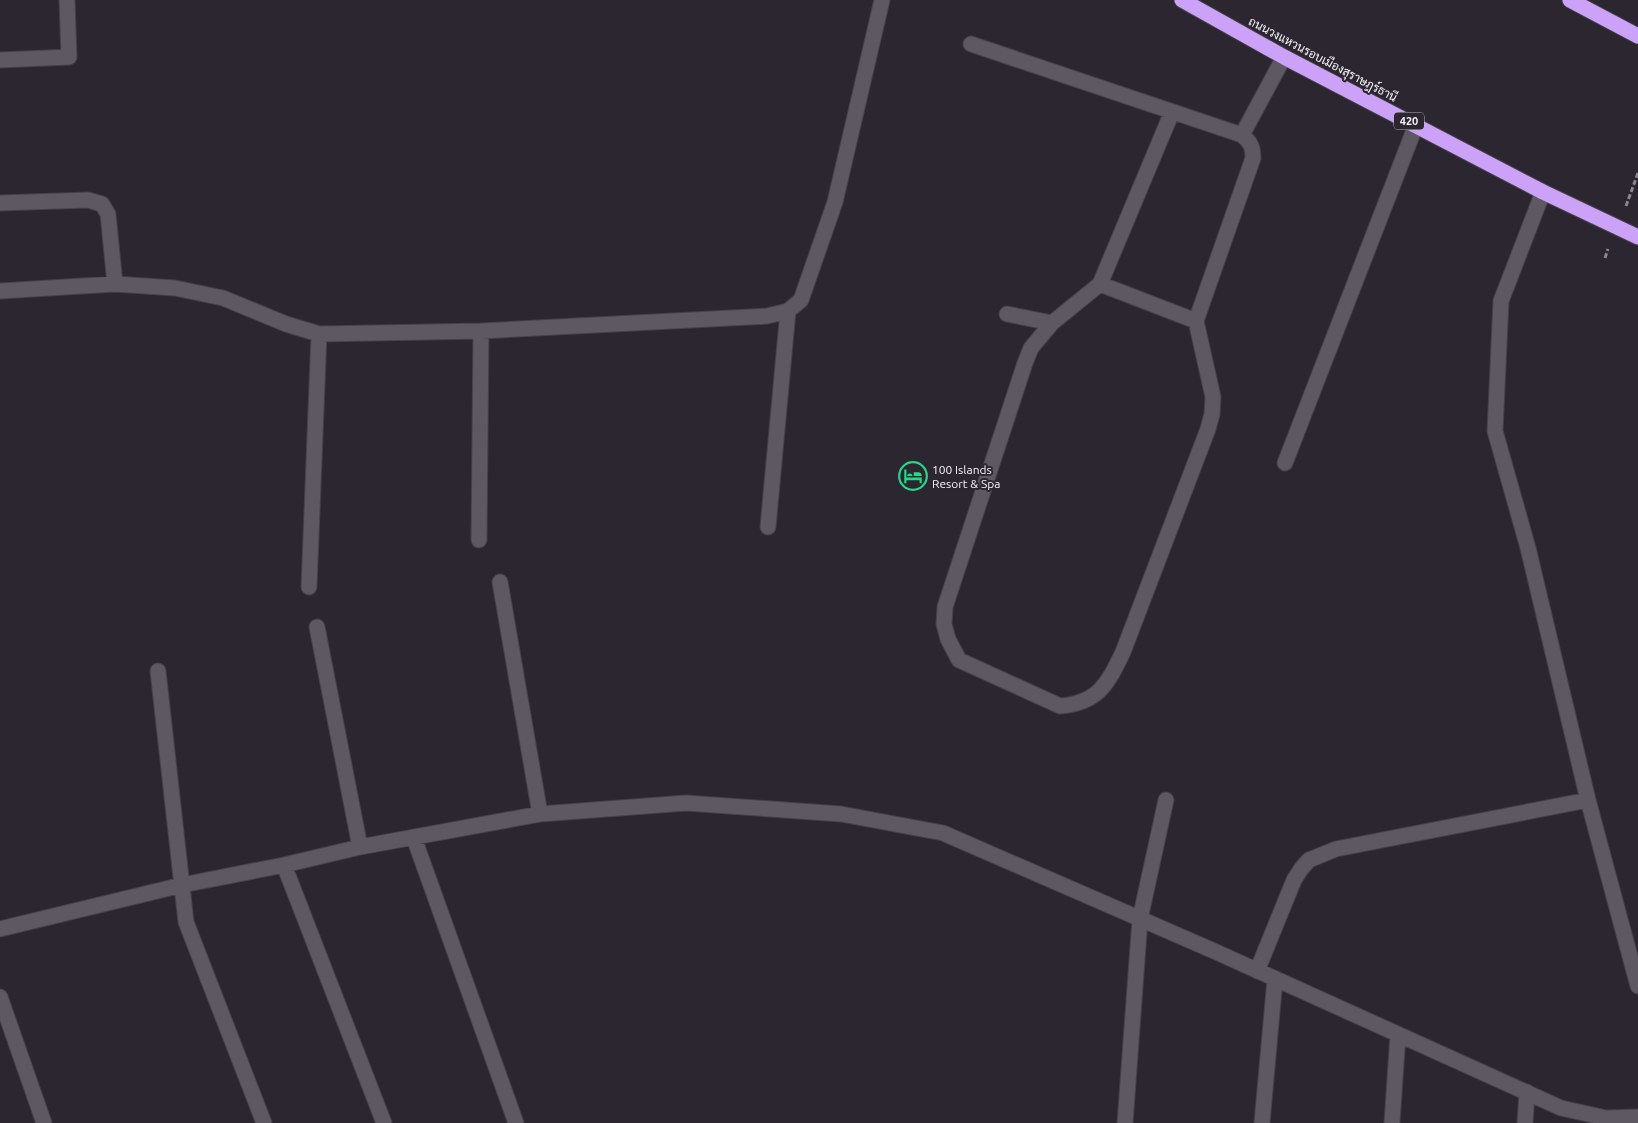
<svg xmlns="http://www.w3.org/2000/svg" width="1638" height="1123" viewBox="0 0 1638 1123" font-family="Ubuntu,Sarabun,sans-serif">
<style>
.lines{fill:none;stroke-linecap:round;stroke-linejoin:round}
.minor-casing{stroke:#454149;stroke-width:17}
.highway-casing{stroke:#454149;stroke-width:17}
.path{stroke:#8a868e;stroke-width:3;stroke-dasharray:5 2.5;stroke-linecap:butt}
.minor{stroke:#5d5862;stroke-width:15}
.highway{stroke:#cca2f8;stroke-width:15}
.labels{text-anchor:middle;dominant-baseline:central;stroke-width:4;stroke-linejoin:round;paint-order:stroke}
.shield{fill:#2b2630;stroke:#b8b5bd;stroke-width:1}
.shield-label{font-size:11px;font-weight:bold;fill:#f5f2f9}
.street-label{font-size:12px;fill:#f5f2f9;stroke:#2b2630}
.poi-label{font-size:12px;fill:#f5f2f9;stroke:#2b2630;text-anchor:start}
</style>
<rect width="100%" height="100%" fill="#2b2630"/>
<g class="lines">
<defs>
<path id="minor" d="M971,44L1242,135L1284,57
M0,60L69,57L67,0
M1172,112L1100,284L1052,323L1031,348L1025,363L945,607L944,624L948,639L959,660L1060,706C1099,703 1108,683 1123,652L1208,429L1212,414L1213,397L1196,321L1253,158C1253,148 1251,142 1242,135
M1543,192L1501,301L1495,431L1528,548L1588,800L1638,986
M0,203L88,200L102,204L108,214L115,284L175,288L223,298L286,324L319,334L481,331L767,316L788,311L801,300L835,202L882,0
M1100,284L1196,321
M0,291L115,284
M1007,314L1052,323
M1285,463L1416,125
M768,527L788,311
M479,540L481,331
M500,582L540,814
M309,587L319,334
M317,627L360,847
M158,671L186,922L264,1123
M414,838L516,1123
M284,865L384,1123
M0,929L182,885L284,865L360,847L540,814L686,803L841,814L943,833L1214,951L1561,1108L1606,1118L1638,1117
M1257,971L1294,880L1301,869L1309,860L1336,849L1588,800
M0,997L44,1123
M1125,1123L1140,919L1166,800
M1262,1123L1275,979
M1392,1123L1398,1034
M1525,1123L1527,1092"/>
<path id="highway" d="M1182,0L1284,57L1543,192L1638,237
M1570,0L1638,36"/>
</defs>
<use href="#minor" class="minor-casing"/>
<use href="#highway" class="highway-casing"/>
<path class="path" d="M1626,206L1638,173
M1605,258L1608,249"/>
<use href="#minor" class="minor"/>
<use href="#highway" class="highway"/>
</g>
<defs>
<symbol id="hotel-ring" viewBox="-11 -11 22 22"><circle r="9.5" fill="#2b2630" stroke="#26d886" stroke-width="1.5"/><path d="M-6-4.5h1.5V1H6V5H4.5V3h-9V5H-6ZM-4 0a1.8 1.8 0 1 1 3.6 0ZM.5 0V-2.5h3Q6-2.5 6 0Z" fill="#26d886"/></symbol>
</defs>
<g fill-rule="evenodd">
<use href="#hotel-ring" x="897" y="460" width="32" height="32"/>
</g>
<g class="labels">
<rect class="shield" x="1394" y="112.5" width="30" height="17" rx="4"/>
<g class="shield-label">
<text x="1409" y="121">420</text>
</g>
<g class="street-label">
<text transform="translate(1323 59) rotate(28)">ถนนวงแหวนรอบเมืองสุราษฎร์ธานี</text>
</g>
<g class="poi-label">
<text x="932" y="469">100 Islands<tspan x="932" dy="14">Resort &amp; Spa</tspan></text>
</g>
</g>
</svg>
